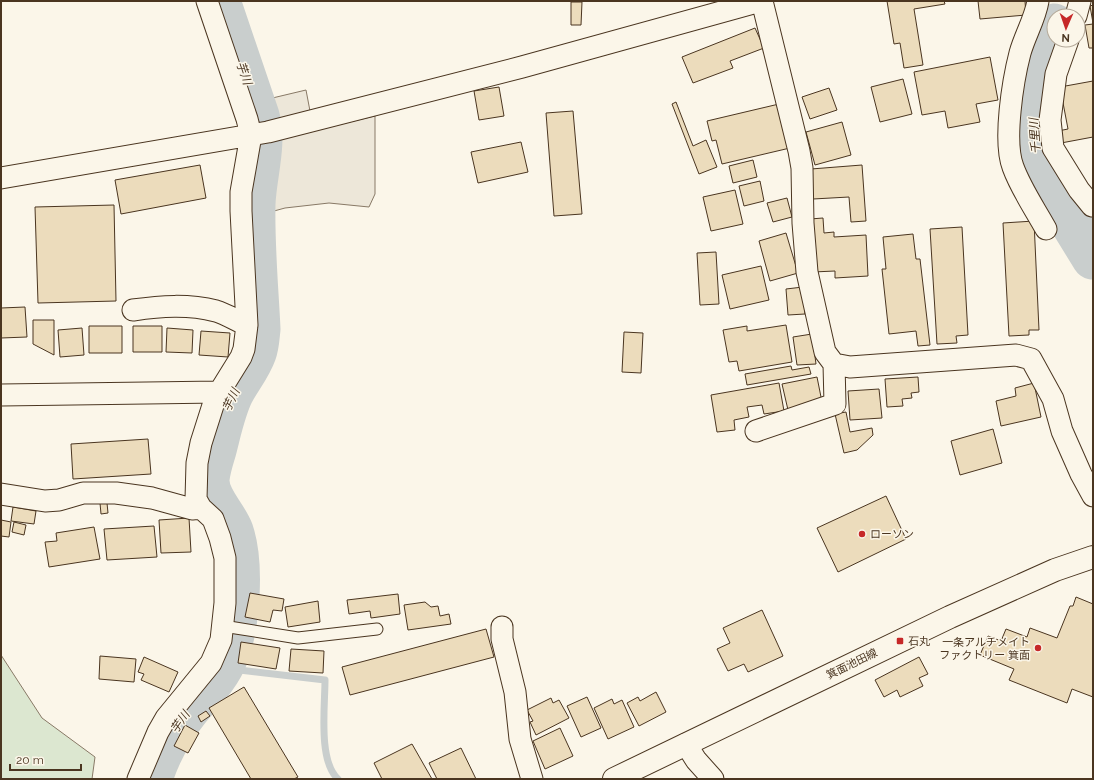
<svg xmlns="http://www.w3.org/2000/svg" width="1094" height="780" viewBox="0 0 1094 780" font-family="Raleway,'Noto Sans JP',sans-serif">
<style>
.green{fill:#dce7d0;stroke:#887966}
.parking{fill:#ede7d9;stroke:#887966}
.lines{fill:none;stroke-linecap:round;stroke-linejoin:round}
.stream{stroke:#c9cecd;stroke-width:7}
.river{stroke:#c9cecd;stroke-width:43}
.building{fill:#ecdcbc;stroke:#4a3520}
.service-casing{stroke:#4a3520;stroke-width:13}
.minor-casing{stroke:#4a3520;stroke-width:23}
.primary-casing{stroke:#4a3520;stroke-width:24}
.service{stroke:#fbf6e9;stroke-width:11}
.minor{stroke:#fbf6e9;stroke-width:21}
.primary{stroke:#fbf6e9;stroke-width:22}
.poi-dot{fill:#c62828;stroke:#fbf6e9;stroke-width:1.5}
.labels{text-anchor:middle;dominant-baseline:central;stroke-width:3;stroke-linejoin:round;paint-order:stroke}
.poi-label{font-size:11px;fill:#4a3520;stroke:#fbf6e9;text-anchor:start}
.street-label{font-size:11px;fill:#4a3520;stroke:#fbf6e9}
.water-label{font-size:12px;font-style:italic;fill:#4a3520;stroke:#fbf6e9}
</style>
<rect width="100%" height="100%" fill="#fbf6e9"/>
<path class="green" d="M1,655L42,718L95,757L92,779H1Z"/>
<path class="parking" d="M306,90L310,111L272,121L264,100Z
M375,116V194L369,207L329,203L285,208L263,214L265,180L272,140Z"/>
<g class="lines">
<path class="stream" d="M222,666L231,669L325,680C325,706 318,761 338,779"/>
<path class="river" d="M1054,25L1041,62L1037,79L1033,109L1032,127L1034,154L1042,175L1093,258
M151,779C159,754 172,730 188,710C202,693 219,677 227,656C239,624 243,563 232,531C225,513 207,499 208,479C209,469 212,460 215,450C220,431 224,410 233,392C240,379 250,367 255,353C258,345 258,337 259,329C257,288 253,245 254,204C255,175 266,144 258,116L219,1"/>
</g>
<path class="building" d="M887,1H944L945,4L914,9L923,65L904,68L900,43L894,44Z
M978,1H1025L1026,15L980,19Z
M571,2H582L581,25H571Z
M1093,5V23L1090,6Z
M1093,24V48H1089L1085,25Z
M755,28L764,48L730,61L733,68L693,83L682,57Z
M990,57L998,100L976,104L980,122L948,128L945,111L922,115L914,72Z
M903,79L912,114L880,122L871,87Z
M1093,81V137L1061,143L1058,131L1068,129L1060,87Z
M499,87L504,116L479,120L474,91Z
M829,88L837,110L810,119L802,97Z
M676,102L693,146L706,140L717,167L699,174L672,104Z
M779,104L790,148L722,164L716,140L712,141L707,121Z
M573,111L582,214L554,216L546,113Z
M842,122L851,155L815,165L806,132Z
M521,142L528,172L478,183L471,152Z
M753,160L757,177L733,183L729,166Z
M200,165L206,198L121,214L115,180Z
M862,165L866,221L851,222L849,197L813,199L811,169Z
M760,181L764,201L744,206L739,186Z
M735,190L743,224L711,231L703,197Z
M787,198L792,217L773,222L767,203Z
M114,205L116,301L38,303L35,207Z
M823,218L824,233L834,232V237L866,235L868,276L835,278V271L813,272L810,219Z
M1034,221L1039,330H1029V335L1009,336L1003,223Z
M962,227L968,335L956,336L957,343L937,344L930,229Z
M786,233L798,273L770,281L759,241Z
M913,234L916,259H920L930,345L918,346L916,331L889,334L882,269H886L883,237Z
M716,252L719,304L700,305L697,253Z
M761,266L769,300L730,309L722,275Z
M803,287L805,314L788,315L786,289Z
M25,307L27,337L1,338V308Z
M33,320H54V355L33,344Z
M786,325L792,362L739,371L737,361L729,362L723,330L747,326V331Z
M89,326H122V353H89Z
M133,326H162V352H133Z
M82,328L84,355L60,357L58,330Z
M167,328L193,330L192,353L166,352Z
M201,331L230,333L228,357L199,355Z
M624,332L643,333L641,373L622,372Z
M812,334L816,364L797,365L793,337Z
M791,366L792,370L809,367L811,374L747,385L745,374Z
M817,377L822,402L788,410L782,384Z
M918,377L919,392L911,393L912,398L902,399L903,406L887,407L885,379Z
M779,383L784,411L764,414L762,405L747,407L749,417L734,420L735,430L717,432L711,395Z
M1034,383L1041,417L1001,426L996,401L1016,396L1015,388Z
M879,389L882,418L850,420L848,391Z
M846,412L850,432L872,428L873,435L857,450L844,453L835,414Z
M993,429L1002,463L960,475L951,441Z
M148,439L151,474L73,479L71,444Z
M886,496L906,539L838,572L817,528Z
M100,503H107L108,513L101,514Z
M13,507L36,511L34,524L11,521Z
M189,518L191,552L161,553L159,520Z
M1,520L11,522L9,537L1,536Z
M14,522L26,525L24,535L12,532Z
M154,526L157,557L107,560L104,529Z
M94,527L100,559L49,567L45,542L57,541L56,533Z
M250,593L284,599L282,611L273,610L270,622L245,617Z
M398,594L400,614L371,618L370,611L349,614L347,600Z
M1076,597L1093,604V697L1072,689L1067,703L1009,680L1014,669L980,655L988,636L1001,641L1006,629L1027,637L1030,628L1057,638L1070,606H1073Z
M318,601L320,622L288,627L285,607Z
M425,602L431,607L438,606L440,616L449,614L451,624L408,630L404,605Z
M762,610L783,656L748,672L744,664L728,671L717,649L730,643L723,628Z
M486,629L494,657L350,695L342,667Z
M241,642L280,648L276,669L238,663Z
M291,649L324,651L323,673L289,671Z
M100,656L136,659L134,682L99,679Z
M144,657L178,672L169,692L141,680L144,674L138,672Z
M919,657L928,674L919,678L923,686L900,697L897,690L884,697L875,680Z
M244,687L298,777L294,779H251L209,708Z
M656,692L666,712L639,726L627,703L638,697L640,701Z
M587,697L601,728L581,737L567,706Z
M551,698L553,703L559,700L569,718L536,735L530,722L533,721L527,710Z
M612,699L614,704L622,700L634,727L608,739L594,708Z
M206,711L210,716L201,722L198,716Z
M185,725L199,733L188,753L174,746Z
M560,728L573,756L545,769L533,741Z
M412,744L432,779H382L374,763Z
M461,748L476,779H437L429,763Z"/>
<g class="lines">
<defs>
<path id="service" d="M223,626L298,638L377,629"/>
<path id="minor" d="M1038,1C1035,19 1025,35 1020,53C1013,80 1003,141 1013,167C1021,189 1035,209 1046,229
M1076,16L1080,1
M1068,40L1056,74L1050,120L1053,148L1079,190L1092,206
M1,178L268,132L522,67L761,1
M133,310C161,306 188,304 216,311C226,314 237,321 247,325
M834,364L850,367L1016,355L1031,359L1053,399L1062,431L1081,474L1093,496
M1,395L219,392
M756,431L835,404L834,364L825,352L807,272L803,223L802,168L799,151L762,1
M1,494L45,501L59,500L83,493H116L152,498L192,509L201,508
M502,627V639L515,692L520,739L532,779
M686,744L696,760L713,779
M138,779L158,732L166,718L211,663L221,640L225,603V558L220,538L213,519L201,508L196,499L197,463L201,443L215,399L241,357L244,349L247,325L241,211V192L251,135L247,119L207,1"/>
<path id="primary" d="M614,779L950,617L1055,570L1093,557"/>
</defs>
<use href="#service" class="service-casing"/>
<use href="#minor" class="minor-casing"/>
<use href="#primary" class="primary-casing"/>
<use href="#service" class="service"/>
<use href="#minor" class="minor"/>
<use href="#primary" class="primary"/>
</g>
<g class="poi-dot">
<circle cx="862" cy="534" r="4"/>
<rect x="896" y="637" width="8" height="8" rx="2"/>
<circle cx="1038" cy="648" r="4"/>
</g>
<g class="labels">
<g class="poi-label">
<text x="870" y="534">ローソン</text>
<text x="908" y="641">石丸</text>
<text x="1030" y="642" text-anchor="end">一条アルチメイト<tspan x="1030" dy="13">ファクトリー 箕面</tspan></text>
</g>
<g class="street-label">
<text transform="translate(852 664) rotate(-26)">箕面池田線</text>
</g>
<g class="water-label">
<text transform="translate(244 73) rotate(71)">芋川</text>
<text transform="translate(1035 136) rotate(-94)">千里川</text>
<text transform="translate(231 400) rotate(-65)">芋川</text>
<text transform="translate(180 722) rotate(-55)">芋川</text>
</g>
</g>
<rect width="1094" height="780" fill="none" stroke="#4a3520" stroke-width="4"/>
<g transform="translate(1066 28) rotate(182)"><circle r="19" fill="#fbf6e9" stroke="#b4a999"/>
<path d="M0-3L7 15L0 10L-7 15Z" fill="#c62828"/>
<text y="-6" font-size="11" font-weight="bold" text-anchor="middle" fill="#4a3520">N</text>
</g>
<path d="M10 764v6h71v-6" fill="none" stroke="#4a3520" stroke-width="2"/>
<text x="16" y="764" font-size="12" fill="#4a3520" stroke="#fbf6e9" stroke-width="3" paint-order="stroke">20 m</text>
</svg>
